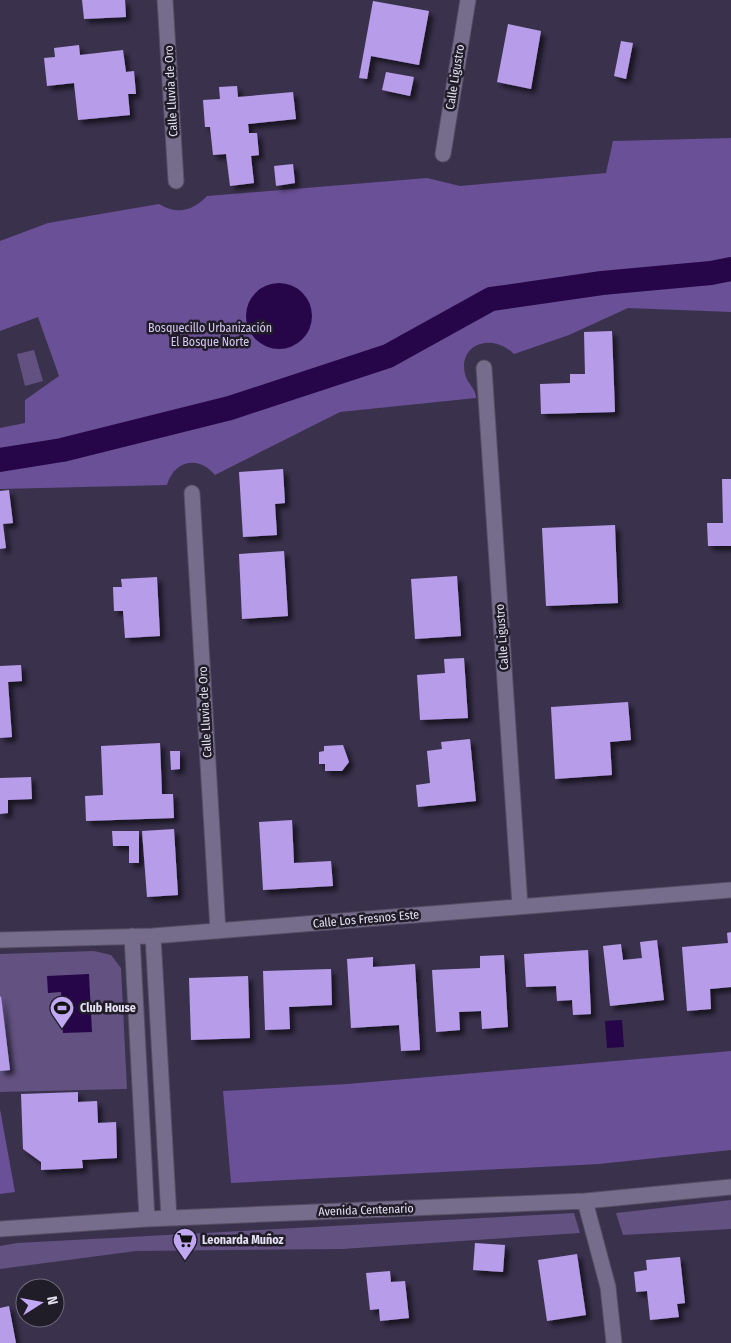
<svg xmlns="http://www.w3.org/2000/svg" width="731" height="1343" viewBox="0 0 731 1343" font-family="'Fira Sans Condensed',sans-serif">
<style>
.green{fill:#625181}
.forest{fill:#6a5096}
.water{fill:#260648}
.lines{fill:none;stroke-linecap:round;stroke-linejoin:round}
.canal{stroke:#260648;stroke-width:24}
.building{fill:#b79de9;filter:url(#shadow)}
.street-casing{stroke:#554d64;stroke-width:17}
.street{stroke:#766c8b;stroke-width:15}
.labels{text-anchor:middle;dominant-baseline:central;stroke-width:5;stroke-linejoin:round;paint-order:stroke}
.street-label{font-size:12px;fill:#e5e0f2;stroke:#201c28}
.park-label{font-size:12px;fill:#d5c9f0;stroke:#201c28}
.poi-label{font-size:12px;font-weight:bold;fill:#e5e0f2;stroke:#201c28;text-anchor:start}
</style>
<defs>
<filter id="shadow"><feDropShadow dx="4.5" dy="4.5" stdDeviation="2.5" flood-color="#0009"/></filter>
</defs>
<rect width="100%" height="100%" fill="#3a314d"/>
<path class="green" d="M34,350L43,381L25,386L17,354Z
M94,951L111,955L121,968L127,1089L0,1092V954Z
M731,1200V1229L623,1235L616,1213Z
M574,1213L580,1233L342,1249L136,1251L0,1269V1246L17,1243Z"/>
<path class="forest" d="M731,138V312L628,308L569,335L514,354C492,332 458,344 465,374C467,384 476,388 476,398L340,412L215,475C199,455 174,460 167,485L0,489V428L25,423V400L59,376L38,317L0,331V241L48,223L159,204C177,215 193,211 207,196L427,178L460,186L606,173L613,141Z
M731,1051V1150L599,1164L231,1183L223,1091L347,1084Z
M0,1109L15,1192L0,1194Z"/>
<path class="water" d="M246 316a33 33 0 1 1 66 0a33 33 0 1 1-66 0Z
M89,974L92,1032L63,1033L61,992L48,993L47,976Z
M622,1020L624,1047L607,1048L605,1021Z"/>
<g class="lines">
<path class="canal" d="M0,460L62,450L230,408L388,356L491,299L602,283L711,273L731,269"/>
</g>
<path class="building" d="M82,0H125L126,17L84,19Z
M373,1L429,11L419,65L371,56L367,79L359,78Z
M508,24L541,31L531,89L497,82Z
M621,41L633,43L626,79L614,76Z
M79,45L80,55L123,50L126,72L134,71L136,94H128L130,115L78,120L74,83L47,86L44,58L55,57L54,48Z
M386,72L414,77L410,96L382,90Z
M237,86L238,97L293,92L296,119L248,124L249,133H257L259,155L251,156L254,183L230,186L226,154L213,155L210,127H205L203,100L220,99L219,87Z
M293,164L295,183L276,186L274,166Z
M612,331L615,412L541,414L540,384L570,383V374H585L584,332Z
M283,469L285,503L275,504L277,535L243,537L239,472Z
M722,479H731V546H708L707,523H723Z
M9,490L13,523L3,524L6,548L0,549V491Z
M615,525L618,603L546,606L542,528Z
M284,551L288,616L242,619L239,554Z
M457,576L461,636L415,639L411,579Z
M157,577L160,636L125,638L123,611H114L113,587H122L121,579Z
M464,658L468,718L420,720L417,675L445,673L444,659Z
M21,665L22,681L8,682L12,737L0,738V666Z
M628,702L631,740L610,742L612,775L555,779L551,707Z
M470,739L476,801L418,807L416,785L430,783L427,751L442,749L441,742Z
M160,743L162,794H173L174,818L86,821L85,796L103,795L101,746Z
M343,745L349,762L342,771H325V764H319V752L324,751V746Z
M170,751H180V769L171,770Z
M31,777L32,799L8,800V813L0,814V778Z
M292,820L294,863L331,861L333,886L263,890L259,822Z
M174,829L178,895L147,897L142,831Z
M112,831H139V863H129V846H113Z
M731,932V987L710,989L711,1009L687,1011L682,947L728,943L727,933Z
M657,940L664,1000L610,1006L603,946L621,944L623,960L642,958L640,942Z
M588,950L591,1014L573,1015L572,1000L557,1001L556,986L526,987L524,954Z
M504,955L508,1027L482,1029L481,1011L459,1012L460,1030L436,1032L432,970L480,968V956Z
M373,957V967L415,964L420,1050L401,1051L399,1025L351,1028L347,959Z
M331,969L332,1005L289,1007L290,1029L265,1030L263,971Z
M248,976L250,1038L191,1040L189,978Z
M1,996L10,1070L0,1071V997Z
M78,1092V1102L97,1101L98,1123L116,1122L117,1158L82,1160L83,1168L41,1170V1162L23,1149L21,1094Z
M475,1243L505,1245L503,1272L473,1270Z
M577,1254L586,1315L547,1321L538,1260Z
M680,1257L685,1303L677,1304L679,1317L650,1320L647,1291L636,1292L634,1272L647,1270L646,1260Z
M390,1271L391,1282L405,1281L409,1318L380,1321L379,1309L370,1310L366,1273Z
M9,1306L16,1343H0V1308Z"/>
<g class="lines">
<defs>
<path id="street" d="M165,0L176,181
M443,154L468,0
M484,368L520,906
M192,493L218,931
M132,936L147,1219
M153,936L169,1218
M0,940L153,936L731,890
M585,1201L608,1287L614,1343
M0,1229L147,1219L585,1201L731,1187"/>
</defs>
<use href="#street" class="street-casing"/>
<use href="#street" class="street"/>
</g>
<defs>
<symbol id="stadium-pin" viewBox="-11 -11 22 30"><path d="M0 17L-7.5 6A9.5 9.5 0 1 1 7.5 6Z" fill="#c1a8f3" stroke="#201c28"/><path d="M0-5a6.5 5 0 1 0 0 10a6.5 5 0 1 0 0-10ZM-3.5-1.8h7v3.6h-7Z" fill="#111"/></symbol>
<symbol id="supermarket-pin" viewBox="-11 -11 22 30"><path d="M0 17L-7.5 6A9.5 9.5 0 1 1 7.5 6Z" fill="#c1a8f3" stroke="#201c28"/><path d="M-6-5.5h2.5l.6 2H6L4.5 2H-2.5L-4.4-4H-6ZM-1.5 3.2a1.3 1.3 0 1 0 .1 0ZM3 3.2a1.3 1.3 0 1 0 .1 0Z" fill="#111"/></symbol>
</defs>
<g fill-rule="evenodd">
<use href="#stadium-pin" x="48" y="994" width="28" height="38"/>
<use href="#supermarket-pin" x="171" y="1226" width="28" height="38"/>
</g>
<g class="labels">
<g class="street-label">
<text transform="translate(455 77) rotate(-81)">Calle Ligustro</text>
<text transform="translate(171 91) rotate(-93)">Calle Lluvia de Oro</text>
<text transform="translate(502 637) rotate(-94)">Calle Ligustro</text>
<text transform="translate(205 712) rotate(-93)">Calle Lluvia de Oro</text>
<text transform="translate(366 919) rotate(-5)">Calle Los Fresnos Este</text>
<text transform="translate(366 1210) rotate(-2)">Avenida Centenario</text>
</g>
<g class="park-label">
<text x="210" y="328">Bosquecillo Urbanización<tspan x="210" dy="14">El Bosque Norte</tspan></text>
</g>
<g class="poi-label">
<text x="80" y="1008">Club House</text>
<text x="202" y="1240">Leonarda Muñoz</text>
</g>
</g>
<g transform="translate(40 1303) rotate(79)"><circle r="24" fill="#201c28" stroke="#6f6a79"/>
<path d="M0-4L9 19L0 12L-9 19Z" fill="#c1a8f3"/>
<text y="-8" font-size="14" font-weight="bold" text-anchor="middle" fill="#e5e0f2">N</text>
</g>
</svg>
